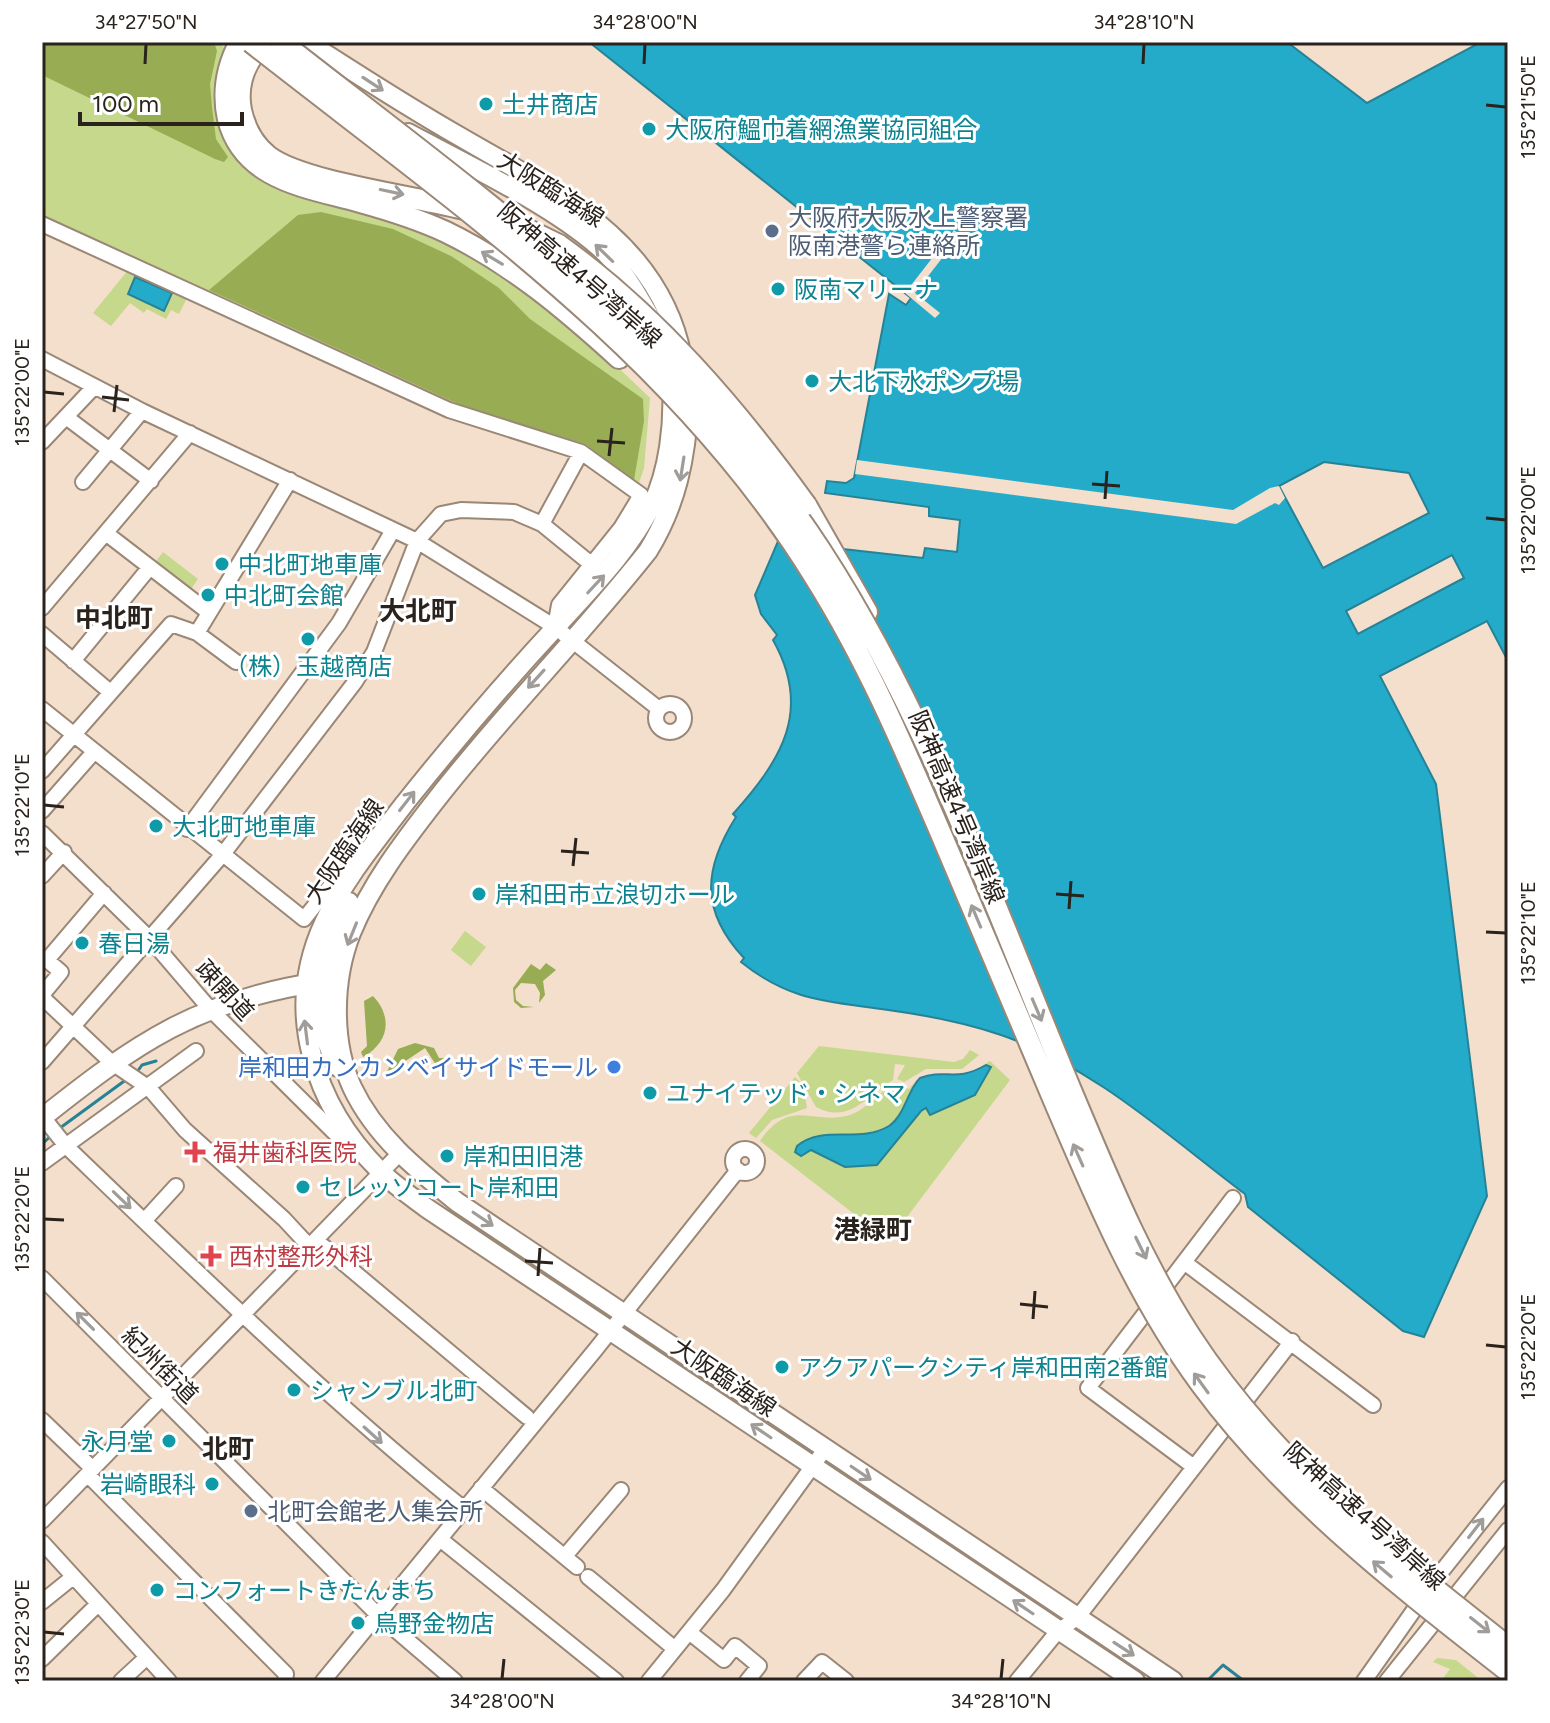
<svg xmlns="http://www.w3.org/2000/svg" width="1550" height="1723" viewBox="0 0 1550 1723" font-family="Figtree,'Noto Sans JP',sans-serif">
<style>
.green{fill:#c5d88b}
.forest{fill:#98ac53}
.water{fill:#24abca;stroke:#268296;stroke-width:2;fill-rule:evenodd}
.pier{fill:#f3dfcc}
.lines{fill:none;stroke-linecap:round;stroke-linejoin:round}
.stream{stroke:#268296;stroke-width:3}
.minor-casing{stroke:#9a8776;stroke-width:18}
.major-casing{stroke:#9a8776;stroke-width:22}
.highway-casing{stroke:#9a8776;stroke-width:24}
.minor{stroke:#fff;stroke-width:14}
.major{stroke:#fff;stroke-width:18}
.highway{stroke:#fff;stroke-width:20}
.highway-bridge-casing{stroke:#9a8776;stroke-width:24;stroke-linecap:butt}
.highway-bridge{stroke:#fff;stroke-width:20}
.oneway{stroke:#9f9c99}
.ticks{fill:none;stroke:#2a221c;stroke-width:3}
.culture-dot{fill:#0f9aa8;stroke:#fff;stroke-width:3}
.service-dot{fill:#5c6f8a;stroke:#fff;stroke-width:3}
.shop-dot{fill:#3f7fe0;stroke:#fff;stroke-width:3}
.health-dot{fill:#e0444e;stroke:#fff;stroke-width:3}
.labels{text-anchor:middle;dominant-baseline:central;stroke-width:6;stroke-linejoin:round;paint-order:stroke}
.culture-label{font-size:24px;fill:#0d838f;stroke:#fff;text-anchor:start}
.street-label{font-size:24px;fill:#2a221c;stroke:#fff}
.service-label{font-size:24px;fill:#4e5e75;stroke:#fff;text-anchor:start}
.shop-label{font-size:24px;fill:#366cbe;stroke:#fff;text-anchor:end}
.health-label{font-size:24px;fill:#be3a42;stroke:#fff;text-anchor:start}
.neighbourhood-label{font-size:26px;font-weight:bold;fill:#2a221c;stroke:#fff}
.neatline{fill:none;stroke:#2a221c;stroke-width:3}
.ticks-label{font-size:20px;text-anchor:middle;fill:#2a221c}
</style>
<rect width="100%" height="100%" fill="#f3dfcc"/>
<path class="green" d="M42,42H220L224,48C214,97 213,140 255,175C294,207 364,207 410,225C502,260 580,330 650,398L644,468L637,489L582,449L466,411L42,220Z
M129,269L188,296L179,314L171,310L166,319L147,309L144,313L130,303L111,326L93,313Z
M163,552L198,579L189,592L154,564Z
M465,931L486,947L471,966L451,950Z
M819,1046L954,1062L963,1059L970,1050L979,1055L962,1069H926L904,1082L897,1079L905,1065L895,1064L893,1080C868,1095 849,1125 816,1107L797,1073Z
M990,1061L1010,1080L889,1241L760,1141C791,1096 813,1126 850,1115C873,1108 883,1078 909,1089C925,1067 938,1078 961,1074C971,1073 982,1066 990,1061Z
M795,1077L803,1085L807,1108L772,1120L756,1138L749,1133Z
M1437,1658L1456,1660L1482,1681H1441L1450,1669L1433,1662Z"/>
<path class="forest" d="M42,42H214L217,51L210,84L212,107L216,139L228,157L224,162L215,159L42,75Z
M321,212L393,229L451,256L499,288L530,319L643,399L644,421L634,480L585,444L467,408L209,290L298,215Z
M546,963L556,970L543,981L545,995L539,1003L540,993L535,984L521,983L515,990L516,1000L523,1006L534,1007L521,1008L514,1002L513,988L531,964L540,970Z
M373,996C393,1017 389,1043 363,1057L361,1052L367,1046L364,1001Z
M415,1043L434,1048L439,1058H445L438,1068L425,1048L386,1074L398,1049Z"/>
<path class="water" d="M589,42H1287L1367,103L1481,42H1508V661L1487,621L1380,676L1436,784L1487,1196L1424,1337L1403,1331L1248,1207L1245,1194C1168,1136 1094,1067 1001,1035C966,1023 925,1015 888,1010C828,1001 791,1002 741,962L744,958C700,911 703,869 736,817L733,814C781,760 813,711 773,640L777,635L761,614L755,595L779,539L818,512L843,549L923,558L925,548L957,552L960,520L929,516V507L825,493L827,481L846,483L854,478L889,294L906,305L911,298ZM1324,462L1409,473L1429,513L1323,568L1279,486ZM1452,555L1464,578L1358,634L1346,611Z
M135,277L172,293L164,311L128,294Z
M986,1065L991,1067L975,1095L930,1115L926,1108L921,1111L877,1165L845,1167L811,1150L801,1156L795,1152L797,1146C823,1124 859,1144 889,1126C905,1115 907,1091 920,1078C946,1068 955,1083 986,1065Z"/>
<path class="pier" d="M954,230L960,235L915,293L940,313L935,318L905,293Z
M857,460L1233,510L1270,488L1279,486L1285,498L1279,505L1275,503L1236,524L855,474Z"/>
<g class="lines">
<path class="stream" d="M137,1072L142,1065L156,1061
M60,1128L127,1079
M42,1144L51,1136
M1207,1681L1223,1665L1244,1681"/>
<defs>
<path id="minor" d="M42,224L449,410L581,452L641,495L621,528L559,605L555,627
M42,359L142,411L417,541L555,627L659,709
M66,417L151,481
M42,442L94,387
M83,482L142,411
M542,524L579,456
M107,534L207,611
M42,608L190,433
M197,633L290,480
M42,634L109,691
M73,661L150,567
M656 718a14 14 0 1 1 28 0a14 14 0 1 1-28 0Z
M42,709L304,919L335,880L354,864
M42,771L171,624L197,633L236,662
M42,811L93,753
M187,829L339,623L393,530
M42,833L150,939L210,1009L355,1153
M42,876L64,852
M42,995L61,972L47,960L104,893
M42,997L111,1062L149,1088L185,1130L284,1219L310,1247
M42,1062L223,854L355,682L374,652L417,541L441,514L461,510L514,512L542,524L591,564
M43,1117L66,1146C196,1271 324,1396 464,1509
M733 1161a12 12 0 1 1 24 0a12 12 0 1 1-24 0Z
M42,1163L196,1051
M144,1221L176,1186
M323,1246L527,1417
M1184,1262L1373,1405
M42,1278L378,1615L455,1681
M42,1420L93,1469
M1194,1467L1088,1388L1233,1198
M88,1475L286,1674L285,1681
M481,1488L577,1567
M42,1521L399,1154
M440,1539L616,1681
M42,1542L169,1681
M565,1556L621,1490
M588,1577L675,1649
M42,1602L73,1577
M689,1632L724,1660L735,1646L759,1666L747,1681
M42,1659L97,1605
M121,1681L147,1657
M323,1681L596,1349L738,1170
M649,1681L723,1590L825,1449
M804,1681L822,1662L846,1681
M1017,1681L1058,1631L1077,1618L1292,1341
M1364,1681L1438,1576L1508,1488
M1387,1681L1508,1530"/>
<path id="major" d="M307,42C357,74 406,106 457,135C551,190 659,238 682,357
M408,133C466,164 550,204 599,247C621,266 636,292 650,317
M672,386C674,424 669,470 652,505C627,553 591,588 555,628C503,684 453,743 405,803C376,841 344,879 324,923C283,1011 314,1105 380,1171C394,1185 412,1197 428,1209L1135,1681
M689,402C686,457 677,504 648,551C580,637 503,714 436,800C404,841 371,884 351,933C333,979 331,1041 352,1087C375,1136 416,1169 457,1202L1173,1681
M338,1067C307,1012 321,955 349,902
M42,1118C136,1043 198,1000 320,982"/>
<path id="highway" d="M240,42C227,66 222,92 228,119C244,181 308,187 360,202C389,210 418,219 446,232C512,264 565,309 619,358
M255,53C242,69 237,90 241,110C245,129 253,144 268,156C303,183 420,197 468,210
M514,223L559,245
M806,505L867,612"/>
</defs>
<use href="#minor" class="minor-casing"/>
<use href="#major" class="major-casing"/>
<use href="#highway" class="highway-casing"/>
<use href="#minor" class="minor"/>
<use href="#major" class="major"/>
<use href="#highway" class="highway"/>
<defs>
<path id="highway-bridge" d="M251,42C454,202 676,352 814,576C867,660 905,750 944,841C981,928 1018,1016 1055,1103C1096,1199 1138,1299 1201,1384C1285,1498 1397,1584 1508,1671
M281,42C476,195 684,340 821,551C928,715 997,914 1073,1095C1108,1178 1142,1262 1191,1337C1273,1463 1391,1555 1508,1647
M559,245C656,315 736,408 806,505"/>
</defs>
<use href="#highway-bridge" class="highway-bridge-casing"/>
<use href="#highway-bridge" class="highway-bridge"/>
</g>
<defs><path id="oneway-shaft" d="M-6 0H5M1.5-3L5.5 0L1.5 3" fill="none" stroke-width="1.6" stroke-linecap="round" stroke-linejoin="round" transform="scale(2)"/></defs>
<g class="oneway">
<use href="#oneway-shaft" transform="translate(373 84) rotate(33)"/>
<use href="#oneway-shaft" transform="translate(392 192) rotate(12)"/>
<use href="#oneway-shaft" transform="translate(604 253) rotate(-136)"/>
<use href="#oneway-shaft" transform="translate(492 258) rotate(-149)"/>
<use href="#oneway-shaft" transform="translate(682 469) rotate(99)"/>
<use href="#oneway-shaft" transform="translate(596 584) rotate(-47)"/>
<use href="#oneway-shaft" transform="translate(536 679) rotate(132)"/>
<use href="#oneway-shaft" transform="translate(407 801) rotate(-52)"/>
<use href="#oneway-shaft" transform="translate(976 916) rotate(-113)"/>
<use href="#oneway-shaft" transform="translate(352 934) rotate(112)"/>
<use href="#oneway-shaft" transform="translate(1037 1010) rotate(67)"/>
<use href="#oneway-shaft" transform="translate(306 1032) rotate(-97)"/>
<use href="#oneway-shaft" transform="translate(1078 1155) rotate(-114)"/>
<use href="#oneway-shaft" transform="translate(122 1200) rotate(44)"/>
<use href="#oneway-shaft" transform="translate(483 1219) rotate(34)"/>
<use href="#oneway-shaft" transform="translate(1141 1248) rotate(64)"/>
<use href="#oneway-shaft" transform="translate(85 1321) rotate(-135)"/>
<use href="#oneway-shaft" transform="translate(1201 1383) rotate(-126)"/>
<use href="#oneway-shaft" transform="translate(761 1431) rotate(-146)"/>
<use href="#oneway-shaft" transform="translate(373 1435) rotate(42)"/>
<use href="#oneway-shaft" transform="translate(861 1473) rotate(34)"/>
<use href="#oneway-shaft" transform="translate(1476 1528) rotate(-52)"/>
<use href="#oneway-shaft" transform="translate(1382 1569) rotate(-140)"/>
<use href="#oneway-shaft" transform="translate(1023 1607) rotate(-146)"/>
<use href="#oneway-shaft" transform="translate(1480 1625) rotate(38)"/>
<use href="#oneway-shaft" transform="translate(1124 1649) rotate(33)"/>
</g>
<path class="ticks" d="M145,64L146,44M644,64L645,44M1143,64L1144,44M1486,105L1506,107M44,392L64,394M102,397L129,400M114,412L117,385M597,441L625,443M609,456L612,428M1092,484L1120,486M1105,499L1107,471M1486,518L1506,520M44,805L64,807M561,851L589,853M573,866L576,838M1056,894L1084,896M1069,909L1071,881M1486,932L1506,933M44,1219L64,1220M525,1261L553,1263M538,1276L540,1248M1020,1304L1048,1307M1033,1319L1035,1291M1486,1345L1506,1347M44,1632L64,1634M502,1679L504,1659M1001,1679L1003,1659"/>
<g class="culture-dot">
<circle cx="486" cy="104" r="8"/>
<circle cx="649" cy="129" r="8"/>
<circle cx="778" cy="289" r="8"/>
<circle cx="812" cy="381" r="8"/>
<circle cx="222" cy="564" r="8"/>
<circle cx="208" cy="595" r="8"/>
<circle cx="308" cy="639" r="8"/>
<circle cx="156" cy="826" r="8"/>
<circle cx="479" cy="894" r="8"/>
<circle cx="82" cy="943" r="8"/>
<circle cx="650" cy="1093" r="8"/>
<circle cx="447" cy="1156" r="8"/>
<circle cx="303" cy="1187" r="8"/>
<circle cx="782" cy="1367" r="8"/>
<circle cx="294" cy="1390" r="8"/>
<circle cx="169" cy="1441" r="8"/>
<circle cx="212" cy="1484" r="8"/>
<circle cx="157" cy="1590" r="8"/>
<circle cx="358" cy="1623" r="8"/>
</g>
<g class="service-dot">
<circle cx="772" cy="231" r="8"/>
<circle cx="251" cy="1511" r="8"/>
</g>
<circle class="shop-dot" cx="614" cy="1067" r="8"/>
<g class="health-dot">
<path d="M191 1140h8v8h8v8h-8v8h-8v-8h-8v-8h8z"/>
<path d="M207 1244h8v8h8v8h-8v8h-8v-8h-8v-8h8z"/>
</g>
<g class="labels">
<g class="culture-label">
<text x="502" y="104">土井商店</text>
<text x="665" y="129">大阪府鰮巾着網漁業協同組合</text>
<text x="794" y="289">阪南マリーナ</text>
<text x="828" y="381">大北下水ポンプ場</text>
<text x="238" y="564">中北町地車庫</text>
<text x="224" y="595">中北町会館</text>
<text x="308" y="666" text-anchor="middle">（株）玉越商店</text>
<text x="172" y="826">大北町地車庫</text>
<text x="495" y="894">岸和田市立浪切ホール</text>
<text x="98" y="943">春日湯</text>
<text x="666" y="1093">ユナイテッド・シネマ</text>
<text x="463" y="1156">岸和田旧港</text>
<text x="319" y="1187">セレッソコート岸和田</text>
<text x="798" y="1367">アクアパークシティ岸和田南2番館</text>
<text x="310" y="1390">シャンブル北町</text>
<text x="153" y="1441" text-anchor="end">永月堂</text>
<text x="196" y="1484" text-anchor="end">岩崎眼科</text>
<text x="173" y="1590">コンフォートきたんまち</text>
<text x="374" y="1623">烏野金物店</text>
</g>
<g class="street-label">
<text transform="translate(551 189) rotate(32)">大阪臨海線</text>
<text transform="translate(580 275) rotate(41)">阪神高速4号湾岸線</text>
<text transform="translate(957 807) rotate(67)">阪神高速4号湾岸線</text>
<text transform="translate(344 851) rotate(-56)">大阪臨海線</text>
<text transform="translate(225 990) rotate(47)">疎開道</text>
<text transform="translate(160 1365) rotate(45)">紀州街道</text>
<text transform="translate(724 1377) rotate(34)">大阪臨海線</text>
<text transform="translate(1365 1516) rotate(42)">阪神高速4号湾岸線</text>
</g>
<g class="service-label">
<text x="788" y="217">大阪府大阪水上警察署<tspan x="788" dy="28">阪南港警ら連絡所</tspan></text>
<text x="267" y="1511">北町会館老人集会所</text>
</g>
<g class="shop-label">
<text x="598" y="1067">岸和田カンカンベイサイドモール</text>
</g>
<g class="health-label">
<text x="213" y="1152">福井歯科医院</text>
<text x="229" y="1256">西村整形外科</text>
</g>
<g class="neighbourhood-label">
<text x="418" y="611">大北町</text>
<text x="114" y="618">中北町</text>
<text x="873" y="1230">港緑町</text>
<text x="228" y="1449">北町</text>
</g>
</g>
<rect width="1550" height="1723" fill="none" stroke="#ffffff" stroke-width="88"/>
<path d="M80 112v12h162v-12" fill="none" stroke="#2a221c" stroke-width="4"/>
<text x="92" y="112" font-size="24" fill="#2a221c" stroke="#ffffff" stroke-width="6" paint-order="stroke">100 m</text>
<rect x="44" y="44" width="1462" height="1635" class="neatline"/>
<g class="ticks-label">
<text x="146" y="29">34°27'50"N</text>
<text x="645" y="29">34°28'00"N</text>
<text x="1144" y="29">34°28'10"N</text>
<text transform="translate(1528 107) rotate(-90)" y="7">135°21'50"E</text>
<text transform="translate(22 392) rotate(-90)" y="7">135°22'00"E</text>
<text transform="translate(1528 520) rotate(-90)" y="7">135°22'00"E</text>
<text transform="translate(22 805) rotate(-90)" y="7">135°22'10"E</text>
<text transform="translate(1528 933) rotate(-90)" y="7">135°22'10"E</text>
<text transform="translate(22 1219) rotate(-90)" y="7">135°22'20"E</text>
<text transform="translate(1528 1347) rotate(-90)" y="7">135°22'20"E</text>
<text transform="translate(22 1632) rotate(-90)" y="7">135°22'30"E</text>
<text x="502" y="1708">34°28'00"N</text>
<text x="1001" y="1708">34°28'10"N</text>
</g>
</svg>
